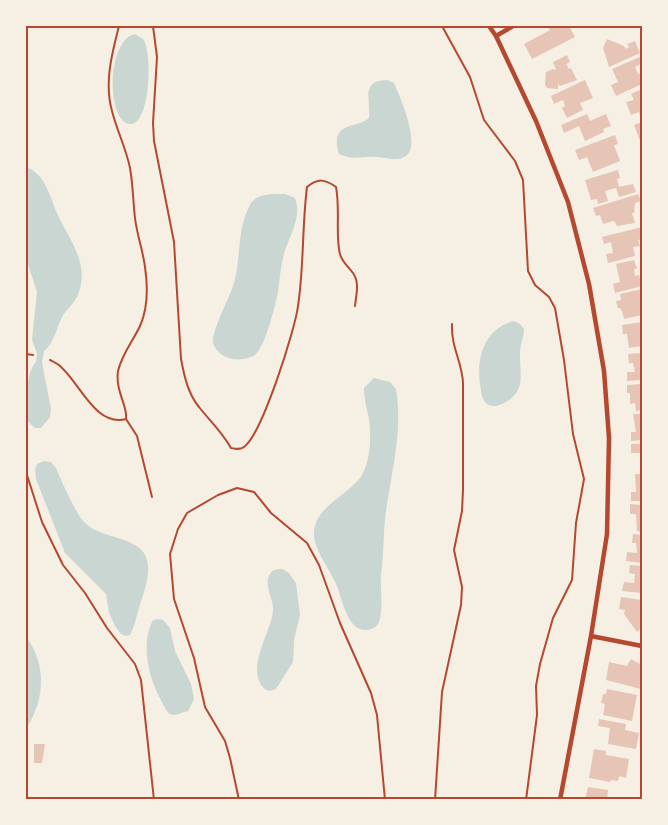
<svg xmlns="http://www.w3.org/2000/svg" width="668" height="825" viewBox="0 0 668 825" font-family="Poppins,sans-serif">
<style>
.water{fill:#c9d6d2}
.building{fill:#e6c5b7}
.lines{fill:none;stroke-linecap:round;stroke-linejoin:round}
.service{stroke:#b5482f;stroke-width:2}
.minor{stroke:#b5482f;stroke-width:4.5}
.neatline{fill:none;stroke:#b5482f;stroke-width:2}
</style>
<rect width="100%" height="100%" fill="#f6efe4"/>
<path class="water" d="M135,34C136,35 142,38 143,39C153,51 150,124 131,124C106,124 106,40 135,34Z
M387,80L394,83C400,97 423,148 404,157C395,162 384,157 376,157C362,156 353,161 339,154C329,121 357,129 369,118C371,100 360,81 387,80Z
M26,167C44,173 50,195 56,211C68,239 92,264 77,297C73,304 67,309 63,315C57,326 54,344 44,351L42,362L44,373L51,409L50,417L41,428H35L26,420C25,405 26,372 36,362L37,353L32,340L37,292L26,258Z
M271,194H285L295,198C302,216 291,233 285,250C281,263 280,277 278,291C276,304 265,347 255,355C249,359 236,361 229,358C222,356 215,350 213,343C211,332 230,297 234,283C241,259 237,230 249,207C253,197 261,196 271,194Z
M514,321L520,324L524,329C524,338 520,344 520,352C519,373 528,392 502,404C496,407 489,407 485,402C481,397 481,389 480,384C476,357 485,328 514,321Z
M374,378L390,382L396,389C403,430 392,470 386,511C383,532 384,553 381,574C380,587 384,614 378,624C376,627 371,630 367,630C347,632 342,597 336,584C330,570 314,549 314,535C313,505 352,495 363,473C371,457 371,436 369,419C367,409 364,399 364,388Z
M44,461L51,462L56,468C61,480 76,514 84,522C98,536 118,535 135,545C158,558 145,588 139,608C136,617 135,626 130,635L126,636L121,634L115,626L109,613L106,594L65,553L36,479L35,470L37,464Z
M282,569L289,573L296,583L300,615L294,640L293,662L276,689C270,691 267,692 263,687C246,668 271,632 273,611C274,599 263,585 270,574C273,569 278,569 282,569Z
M159,619L163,620L170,628L175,651L191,684L194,699L188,711C182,712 175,717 170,714C166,711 164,706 162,702C149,679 140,645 153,620Z
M26,636C47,666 45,699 26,729Z"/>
<path class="building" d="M547,26H569L575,37L532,59L524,44L550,30Z
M607,39L624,46L626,49L629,47L627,44L635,41L640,53L609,67L603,48Z
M567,55L570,62L566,64L569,69L571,68L577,80L560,86L558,84V89L547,88L545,85L546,72L553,69L556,70L553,62Z
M642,56V63L635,67L638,74L641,73L642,76V84L616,96L611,85L618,82L612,69Z
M585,80L593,98L580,103L583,110L567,118L562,108L565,106L563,100L554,104L551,96Z
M642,89V122L639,112L631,115L626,102L634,100L631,94Z
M587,114L590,121L606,114L611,126L603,129L604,132L585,141L579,126L564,133L561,125Z
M642,122V146L634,125Z
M615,135L618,144L614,145L620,161L593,172L587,157L579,160L575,150Z
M618,170L620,178L617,179L619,187L633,184L636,192L619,197L616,188L605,191L608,201L598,204L597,199L591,200L585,180Z
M638,194L641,201L635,203L634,213H632L635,223L617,226L615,222L613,221L603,224L600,215L596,216L593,208Z
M642,227V239L638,240L640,246L633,247L635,256L608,263L606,254L613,253L611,242L604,244L602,237Z
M634,260L637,269H634L635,276L639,275L642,286L615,293L613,284L620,282L616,264Z
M642,289V315L624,319L622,311L620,308H618L616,301L621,300L620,294Z
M642,322V346L629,348L627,334H623L622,325Z
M642,353V380L627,381V372H635L633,363H629L628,354Z
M642,384V410L636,411L635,403L630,404V393H627V385Z
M633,414H642V440L631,441V432H636Z
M631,444H642V471H640V453H631Z
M635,474H642V501H631V492H636Z
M630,504L642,505V532L637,531L636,514H630Z
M633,534L642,535V563L626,561L627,552L637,553L636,543H632Z
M630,565L642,566V593L622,591L624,582L634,583L635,574L629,573Z
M621,597L642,600V628L637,632L624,614L625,610L619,609Z
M631,659L642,665L641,689L606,680L609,662L627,666Z
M607,689L637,695L632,721L603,715L605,704L601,703L603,694H606Z
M599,719L626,724L625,730L639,733L636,749L608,744L610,728L598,726Z
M34,744H45L42,763H34Z
M594,749L606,751V755L629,759L626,778L619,776L618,781L611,780L610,782L589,778Z
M588,787L608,790L607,800H585Z"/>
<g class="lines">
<path class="service" d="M153,26L157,57L153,123L154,141L174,242L181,359C184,375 188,394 199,407C210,421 222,432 231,448C236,449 240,450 244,447C262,434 295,330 298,306C304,267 302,226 307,187C318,178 325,179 336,187C340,208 336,229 339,249C340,260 347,265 353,273C360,283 356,295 355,306
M442,26L470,77L484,120L515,161L523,180L528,271L535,285L549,297L555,308L564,360L573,434L584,479L576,523L572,580L553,618L540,664L536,686L537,715L526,800
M26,354L33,355
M50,360C54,362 59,364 62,368C80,384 96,427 126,419C128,406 115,391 118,371C122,354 133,341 140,326C148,308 148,287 145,267C143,251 137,235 135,218C133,201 133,185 130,168C126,148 117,131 112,111C104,83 112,53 119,26
M126,419L137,436L152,497
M26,472L42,522L63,565L85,593L107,628L135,664L141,680L154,800
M239,800L230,758L225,741L205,707L194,658L174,599L170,554L178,529L187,513L218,495L237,488L254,492L271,513L307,543L319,565L340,623L371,693L377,715L385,800
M435,800L442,692L461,605L462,587L454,550L462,511L463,490V383C462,361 451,348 452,324"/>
<path class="minor" d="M489,26L496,36L536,121L568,202L589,284L604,371L609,438L607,534L591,636L560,800
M496,36L513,26
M591,636L642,646"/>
</g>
<rect width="668" height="825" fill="none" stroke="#f6efe4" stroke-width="54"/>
<rect x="27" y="27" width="614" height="771" class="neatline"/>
</svg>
